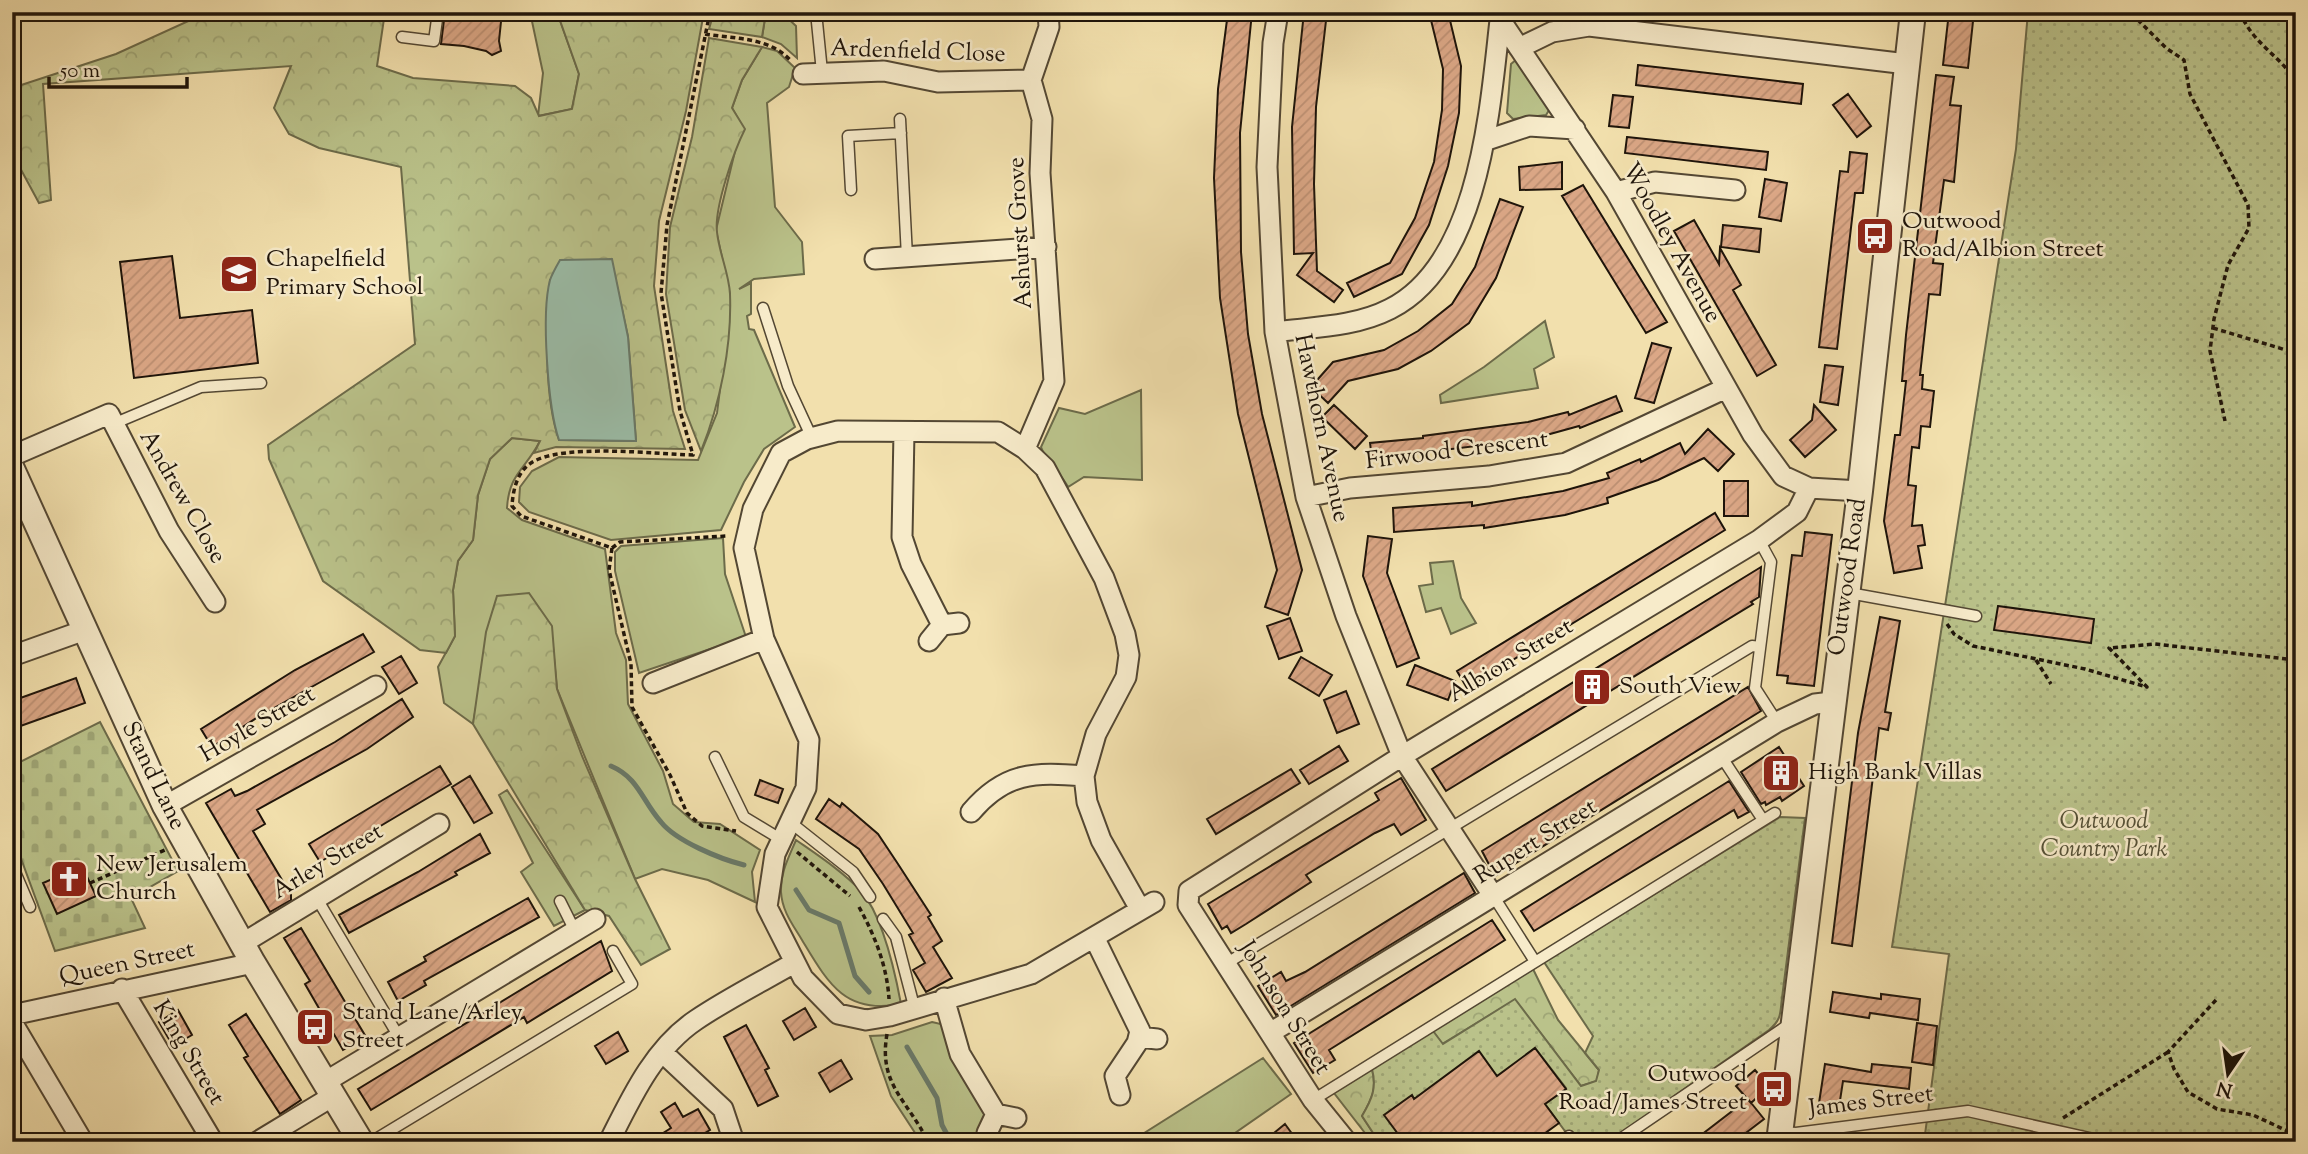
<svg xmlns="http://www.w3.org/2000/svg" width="2308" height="1154" viewBox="0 0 2308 1154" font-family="'Sorts Mill Goudy',serif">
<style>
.grass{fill:#bac28a;stroke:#6c6b4a;stroke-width:2}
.forest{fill:url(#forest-crowns);stroke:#6c6b4a;stroke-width:2;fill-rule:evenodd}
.cemetery{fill:url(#cemetery-stones);stroke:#6c6b4a;stroke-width:2}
.park{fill:url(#park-dots);stroke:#6c6b4a;stroke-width:2}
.water{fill:#9bbda8;stroke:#697969;stroke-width:2}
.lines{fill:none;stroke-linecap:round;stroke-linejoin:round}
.stream{stroke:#697969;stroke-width:5}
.building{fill:url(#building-hatch);stroke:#1e140a;stroke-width:2}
.service-casing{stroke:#534733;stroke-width:13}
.minor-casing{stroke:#534733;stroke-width:23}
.tertiary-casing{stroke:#534733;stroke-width:28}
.path{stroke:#1e140a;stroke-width:3.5;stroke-dasharray:5 3.5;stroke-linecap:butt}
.service{stroke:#f7ebca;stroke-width:10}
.minor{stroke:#f7ebca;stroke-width:19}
.tertiary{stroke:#f7ebca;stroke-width:24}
.labels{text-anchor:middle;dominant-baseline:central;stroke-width:5;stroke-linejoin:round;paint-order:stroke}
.street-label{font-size:24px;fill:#1e140a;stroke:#f7ebca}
.poi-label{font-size:24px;fill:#1e140a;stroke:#f7ebca;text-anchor:start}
.park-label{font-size:24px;font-style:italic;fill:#555137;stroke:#f7ebca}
</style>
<defs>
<pattern id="forest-crowns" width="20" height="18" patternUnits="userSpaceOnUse" patternTransform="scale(1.75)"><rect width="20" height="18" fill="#bac28a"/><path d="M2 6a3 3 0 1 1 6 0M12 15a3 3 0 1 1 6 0" fill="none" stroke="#9fa676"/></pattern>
<pattern id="cemetery-stones" width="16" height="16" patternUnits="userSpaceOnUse" patternTransform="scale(1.75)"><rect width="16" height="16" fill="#bac28a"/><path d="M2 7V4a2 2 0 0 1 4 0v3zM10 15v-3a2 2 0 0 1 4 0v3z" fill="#9fa676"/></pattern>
<pattern id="park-dots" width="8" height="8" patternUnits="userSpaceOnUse" patternTransform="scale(1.75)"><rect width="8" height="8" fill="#bac28a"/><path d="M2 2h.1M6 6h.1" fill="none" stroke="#9fa676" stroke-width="1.8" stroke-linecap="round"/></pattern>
<pattern id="building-hatch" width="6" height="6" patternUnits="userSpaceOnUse" patternTransform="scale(1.75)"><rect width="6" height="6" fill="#dba786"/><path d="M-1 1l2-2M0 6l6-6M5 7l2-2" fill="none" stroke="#bc8f72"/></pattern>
</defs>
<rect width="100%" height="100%" fill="#f2e0ad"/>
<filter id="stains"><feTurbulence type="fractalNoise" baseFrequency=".00286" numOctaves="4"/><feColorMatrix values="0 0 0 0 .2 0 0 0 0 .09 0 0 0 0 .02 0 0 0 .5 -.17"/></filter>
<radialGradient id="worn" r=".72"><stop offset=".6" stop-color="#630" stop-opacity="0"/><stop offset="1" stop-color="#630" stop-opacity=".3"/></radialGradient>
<path class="grass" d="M530,12H557L579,74L572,109L538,116L543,73Z
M766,12H781L796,26L797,58L781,44L762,37Z
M762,47L777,51L795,68L789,87L767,103L775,207L802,242L804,274L754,279L739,289L751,283V314L747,316L749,329L754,330L795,427L764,449L744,482L721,530L611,540L529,512L519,502L520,487L532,471L559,457L698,460L717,413L727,334L730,294L716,230L736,147L744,129L732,108L742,80Z
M1517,59L1551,107L1546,115L1513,119L1507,113L1511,64Z
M1545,321L1554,357L1534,369L1538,388L1441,403L1440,395L1484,367Z
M1141,390L1142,480L1084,477L1068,487C1061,473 1044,458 1041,447L1059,408L1085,414Z
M512,438L540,441C526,469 509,473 507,508L522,520L605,549L616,633L626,660L628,704L663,771L673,804L694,822L720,824L760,850L752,872L755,902L708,880L662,869L635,879L557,689L551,626L478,696L473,724L444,703L438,667L455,636L453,590L458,561L473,540L478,495L490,459Z
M723,538L725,574L746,637L639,673L615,571V552L621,546Z
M1453,561L1461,598L1476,623L1451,634L1441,608L1426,612L1419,586L1433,584L1430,563Z
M507,790L585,910L554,926L521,872L533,863L499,795Z
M796,840C819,856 842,871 861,891C883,916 895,972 901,1004C845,1015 828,983 802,940C793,925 782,911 781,892C780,873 789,857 796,840Z
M932,1022L945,1025L989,1120L980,1138L982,1142H921L891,1096L870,1036L892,1035Z
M1263,1058L1291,1094L1222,1142H1130Z"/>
<path class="forest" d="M208,12H385L377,66L413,78L515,86L531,98L539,116L572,109L579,74L557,12H704L686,111L659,221L654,286L673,411L685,449L556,447L534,453L540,441L512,438L490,459L478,495L473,540L458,561L453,590L455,636L446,653L420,650L323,581L269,459L268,445L415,344L401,167L319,148L289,134L274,108L291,66L43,84L51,200L39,203L12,153V88L116,54ZM611,259L628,337L636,441L559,440C544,397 546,327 550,280Z
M714,12H766L762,37L709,29Z
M709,38L762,47L742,80L732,108L745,129C734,151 714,208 717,232C719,253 729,273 730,294C732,346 720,404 701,451L685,410L666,294L670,227L692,137Z
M529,593L552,626L557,689L582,756L635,879L670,949L641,965L609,916L585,910L473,724L486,632L497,596Z
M1533,969L1558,1020L1599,1070L1597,1081L1581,1086L1515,1000L1442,1044L1433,1031Z
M1372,1069C1377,1088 1372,1099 1362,1116L1379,1142H1372L1334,1093Z"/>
<path class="cemetery" d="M100,722L178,871L131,898L145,928L55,951L12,834V766Z"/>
<path class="park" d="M2028,12H2296V1142H1924L1949,954L1892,947L2016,149Z
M1780,817L1805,818L1782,998C1780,1013 1782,1019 1769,1030L1608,1142H1573L1545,1104L1566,1088L1535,1048L1417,1142H1379L1362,1116C1372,1099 1377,1088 1372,1069L1433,1031L1443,1044L1515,999L1581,1086L1596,1081L1599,1070L1585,1053L1593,1036L1544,962Z"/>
<path class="water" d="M612,259L628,337L636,441L559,440C548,408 541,314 550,280C552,274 556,267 560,260Z"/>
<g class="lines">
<path class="stream" d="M611,766C639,778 642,801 661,822C676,841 720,859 744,865
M796,890L809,910L839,923L855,976L869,992
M907,1047L937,1098L942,1125L951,1142"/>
</g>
<path class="building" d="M445,12H502L499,41L501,51L492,55L486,51L464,46L441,44Z
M1228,12H1252L1240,133L1241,252L1248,334L1262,414L1302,570L1288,615L1265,607L1277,570L1238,414L1220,298L1214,178L1218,89Z
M1304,12H1327L1316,107L1314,184L1317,271L1343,290L1334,302L1297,275L1313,253L1294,254L1292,127Z
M1448,12L1461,66L1459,113L1448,166L1429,225L1402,274L1354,297L1347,283L1390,263L1415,218L1434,162L1442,110L1443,69L1430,16Z
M1949,12H1974L1968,68L1943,65Z
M1638,65L1803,84L1801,104L1636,85Z
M1936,75L1954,77L1950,105L1961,106L1954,182L1944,180L1933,263L1943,264L1940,295L1929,294L1920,375H1923L1922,389L1934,391L1930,427L1921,426L1919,448L1912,447L1908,485L1916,486L1912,526L1922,525L1925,545L1918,546L1922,568L1894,573L1884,521L1895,435H1900L1906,381H1902L1906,335Z
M1848,94L1871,126L1857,137L1833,105Z
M1613,95L1633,97L1629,128L1609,126Z
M1627,137L1768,152L1766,170L1625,153Z
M1850,152L1867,154L1863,193H1855L1837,349L1819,347L1840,171L1848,172Z
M1562,162V189L1520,190L1519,167Z
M1765,179L1787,183L1781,221L1759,217Z
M1583,185L1667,322L1646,333L1562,196Z
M1500,199L1523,207L1496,278L1469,323L1431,351L1398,369L1348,381L1328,403L1311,387L1333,362L1384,350L1418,331L1452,304L1475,267Z
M1694,220L1719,264L1720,248L1741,285L1733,290L1776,365L1757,376L1674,231Z
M1723,225L1761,229L1759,252L1721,247Z
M172,256L180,318L252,310L258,363L134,378L120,262Z
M1652,343L1671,348L1654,403L1635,398Z
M1825,365L1843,367L1838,405L1820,402Z
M1616,396L1622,411L1580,428L1579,426L1532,439L1372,459L1370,443L1423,438V436L1528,422L1568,412L1569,415Z
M1334,405L1367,436L1355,449L1322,417Z
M1814,405L1836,430L1805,457L1790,440L1812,420Z
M1708,429L1734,454L1718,471L1704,458L1658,480L1607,498L1608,503L1565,515L1484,528V525L1394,532L1393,508L1472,502V506L1563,491L1609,478L1607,473L1640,459L1641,462L1680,443L1685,454Z
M1724,481H1748V516H1724Z
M1715,513L1725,530L1467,688L1457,671Z
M1805,532L1832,535L1814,686L1787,683L1788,676L1777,675L1792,555L1802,556Z
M1368,536L1392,539L1387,573L1419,658L1397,667L1363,576Z
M1761,567L1759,597L1751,602L1753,604L1446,791L1432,769Z
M1998,606L2094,619L2091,643L1994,630Z
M1880,617L1900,621L1885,712L1891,713L1888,730L1879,728L1852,946L1832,943L1858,733Z
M1290,618L1302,651L1279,659L1267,626Z
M363,634L374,652L258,717L212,747L201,729L295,670Z
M401,656L417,683L399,694L382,667Z
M1301,657L1332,675L1319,696L1289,678Z
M1415,665L1455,681L1448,700L1407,685Z
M76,678L85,703L12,729V701Z
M1748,687L1761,711L1495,876L1482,851Z
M1346,691L1359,724L1337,733L1324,700Z
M402,699L413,717L367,749L257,810L265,824L253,831L291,895V900L270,912L206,803L231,789L235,796L247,791L335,742Z
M1339,746L1348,761L1309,784L1300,770Z
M1779,747L1804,786L1782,801L1780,797L1766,805L1765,802L1761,804L1741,772Z
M440,766L451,784L320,862L309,844Z
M1291,769L1300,783L1216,834L1207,819Z
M470,776L492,813L474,823L452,787Z
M1401,778L1426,820L1401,835L1394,824L1375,833L1306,875L1311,882L1246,924L1231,933L1227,926L1222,929L1208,904L1379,800L1375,793Z
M760,780L783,789L778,803L755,795Z
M1729,781L1749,812L1738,818L1734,810L1534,931L1521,911Z
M829,799L840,807L842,803L878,834L898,864L931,915L928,917L942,941L933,947L952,978L926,992L913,970L925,963L909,935L913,933L883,884L859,849L816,819Z
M480,834L490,853L455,872L457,875L349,933L339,915L418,872Z
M82,866L96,896L57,914L43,883Z
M1464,873L1475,893L1276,1015L1258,986L1281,972L1286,981L1305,972Z
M528,898L539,917L424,981L426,985L398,1001L388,982L426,961L424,957Z
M1492,920L1505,940L1329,1050L1335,1060L1313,1073L1294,1043Z
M301,928L366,1037L343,1050L305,984L310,981L284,938Z
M601,941L612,971L527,1023L524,1017L371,1110L358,1089Z
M1833,992L1881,999V994L1920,999L1918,1020L1870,1013L1869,1018L1830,1012Z
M805,1008L816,1027L794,1040L783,1021Z
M178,1010L192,1035L173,1046L159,1022Z
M246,1014L301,1100L280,1114L244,1058L248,1056L229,1025Z
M1917,1023L1937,1026L1933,1065L1912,1062Z
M746,1025L769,1068L765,1070L778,1096L758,1106L724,1037Z
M618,1032L628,1051L606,1064L595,1046Z
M1535,1048L1566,1089L1545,1104L1559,1123L1533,1142H1404L1384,1115L1412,1095L1414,1099L1479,1051L1497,1076Z
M841,1060L852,1079L830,1092L819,1073Z
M1825,1064L1871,1072L1872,1064L1911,1068L1909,1089L1843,1081L1839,1107L1819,1103Z
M1755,1070L1766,1083L1762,1087L1765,1090L1751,1103L1736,1086Z
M1748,1099L1764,1119L1734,1142H1692Z
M675,1103L683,1117L698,1109L710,1130L690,1142H649L671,1128L661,1112Z
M1285,1124L1298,1142H1263Z"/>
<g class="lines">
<defs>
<path id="service" d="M816,12L822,72
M402,37L434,41L438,12
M900,119L907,257
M851,190L848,136L901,133
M763,308L788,386L812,438
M113,424L201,387L261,383
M1759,540L1771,562L1755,688L1777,722
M1849,593L1976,616
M1721,756L1763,820
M715,757L744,817L782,840
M790,822L853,872L870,897
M12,865L30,907
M316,897L399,1037
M1494,897L1534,960
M560,901L575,931
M883,919L896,937L915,1010
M1227,963L1752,646L1760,647
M1313,1100L1775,813
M1780,1132L1796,1133L1968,1111L2107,1142
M371,1142L632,984L613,951
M1561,1142L1569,1136
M1616,1142L1791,1023"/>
<path id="minor" d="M1278,12L1273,43L1267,167L1275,332L1306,497L1346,616L1402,756L1494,897
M1495,12L1616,192L1753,435L1783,476L1809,488
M1519,48L1552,32L1589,26L1907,64
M803,74L884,71L938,82L1031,80
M1487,140L1529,126L1575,129
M1616,192L1655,182L1735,190
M875,259L1046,247
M1275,332C1313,327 1355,327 1390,309C1480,264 1490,108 1500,20
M904,432L902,537L911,564L942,625
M1025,449L1054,381L1040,173L1042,119L1031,80L1049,27L1048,12
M12,456L109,414L169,531L215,602
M1306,497L1350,488L1489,476L1566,463L1724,389
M929,641L942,625L959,623
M12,656L85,630
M653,683L764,639
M165,806L376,686
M971,812C1005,772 1034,772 1084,776
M1140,909L1101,840L1087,802L1084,776L1096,734L1126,677L1129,655L1125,634L1104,578L1045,468L1025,449L998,432L838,431L807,439L781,453L753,509L744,548L764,639L809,740L806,788L775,854L767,907L803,978L838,1014L866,1020L890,1016L1031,974L1154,902
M1094,937L1140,1031L1137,1043L1115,1076L1120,1095
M243,943L439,824
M122,989L213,1142
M944,998L960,1054L996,1114
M12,1015L253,963
M12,1022L83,1142
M1270,1033L1777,722L1815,704L1832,702
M1139,1037L1157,1039
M662,1052L723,1109L734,1142
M325,1082L595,919
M987,1133L996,1114L1016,1118
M257,1142L333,1096
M609,1142C631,1098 654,1048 696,1020C727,999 761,982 794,963
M1347,1142L1313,1100L1188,905L1189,891L1402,756L1759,540L1797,512L1809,488L1860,491"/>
<path id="tertiary" d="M12,469L165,806L253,963L361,1142
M1779,1142L1860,491L1913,12"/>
</defs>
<use href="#service" class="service-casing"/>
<use href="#minor" class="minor-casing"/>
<use href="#tertiary" class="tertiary-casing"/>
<path class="path" d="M710,12L667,225L661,293L680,411L693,455C656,454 561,443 531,463C517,472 513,490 512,506L521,516L612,548L609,570L631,664L632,707L670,775L687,813L702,826L736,831
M2136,12V18L2166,48L2184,60L2190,94L2248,205L2249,228L2228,265L2214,319L2210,351L2225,421
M2240,12C2252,43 2279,55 2296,81
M705,34C735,39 770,37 791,61
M2213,328L2296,353
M612,548L620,542L727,536
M1947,624L1954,634L1973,646L2085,669L2147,687L2109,648L2155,644L2296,660
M2036,660L2051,684
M797,852L850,896
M90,883L165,850
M859,907C875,936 887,966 889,999
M2216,1000L2168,1052L2174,1069L2188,1092L2217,1109L2253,1115L2296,1135
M887,1034C878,1085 908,1100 928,1142
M2063,1118L2168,1052"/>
<use href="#service" class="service"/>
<use href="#minor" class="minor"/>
<use href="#tertiary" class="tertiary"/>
</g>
<defs>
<symbol id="bus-square" viewBox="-11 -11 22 22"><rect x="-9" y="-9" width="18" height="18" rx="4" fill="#8f2418" stroke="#f7ebca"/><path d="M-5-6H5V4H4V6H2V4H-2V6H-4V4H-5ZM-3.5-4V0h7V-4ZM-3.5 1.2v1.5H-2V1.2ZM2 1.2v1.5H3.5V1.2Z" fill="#fff"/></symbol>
<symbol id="school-square" viewBox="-11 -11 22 22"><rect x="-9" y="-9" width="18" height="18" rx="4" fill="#8f2418" stroke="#f7ebca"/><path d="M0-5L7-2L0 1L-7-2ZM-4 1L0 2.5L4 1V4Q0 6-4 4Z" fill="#fff"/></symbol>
<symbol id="building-square" viewBox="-11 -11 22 22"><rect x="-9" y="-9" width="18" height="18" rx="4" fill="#8f2418" stroke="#f7ebca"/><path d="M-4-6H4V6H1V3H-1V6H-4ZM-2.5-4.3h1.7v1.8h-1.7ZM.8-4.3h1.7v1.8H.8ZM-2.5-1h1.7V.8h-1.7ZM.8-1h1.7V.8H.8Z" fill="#fff"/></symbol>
<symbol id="church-square" viewBox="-11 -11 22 22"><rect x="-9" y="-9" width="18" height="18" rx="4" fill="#8f2418" stroke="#f7ebca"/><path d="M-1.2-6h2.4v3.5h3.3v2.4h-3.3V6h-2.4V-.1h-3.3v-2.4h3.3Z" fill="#fff"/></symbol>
</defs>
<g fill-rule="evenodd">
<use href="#bus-square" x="1853" y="214" width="44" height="44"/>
<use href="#school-square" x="217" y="252" width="44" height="44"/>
<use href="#building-square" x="1570" y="665" width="44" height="44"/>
<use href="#building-square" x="1759" y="751" width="44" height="44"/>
<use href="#church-square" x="47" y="857" width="44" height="44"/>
<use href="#bus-square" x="293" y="1005" width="44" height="44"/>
<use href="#bus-square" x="1752" y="1067" width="44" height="44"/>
</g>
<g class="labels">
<g class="street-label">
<text transform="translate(918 52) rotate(2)">Ardenfield Close</text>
<text transform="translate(1021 233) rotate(-93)">Ashurst Grove</text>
<text transform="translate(1671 243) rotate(61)">Woodley Avenue</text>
<text transform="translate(1321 428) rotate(78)">Hawthorn Avenue</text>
<text transform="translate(1457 451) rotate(-7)">Firwood Crescent</text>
<text transform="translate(182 497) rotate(60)">Andrew Close</text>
<text transform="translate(1848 577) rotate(-82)">Outwood Road</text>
<text transform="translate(1511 661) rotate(-31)">Albion Street</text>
<text transform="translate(258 725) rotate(-30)">Hoyle Street</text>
<text transform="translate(153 776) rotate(64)">Stand Lane</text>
<text transform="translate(1536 842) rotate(-32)">Rupert Street</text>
<text transform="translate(328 862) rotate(-31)">Arley Street</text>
<text transform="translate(127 964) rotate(-12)">Queen Street</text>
<text transform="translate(1284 1008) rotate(58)">Johnson Street</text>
<text transform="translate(188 1053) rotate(59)">King Street</text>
<text transform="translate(1871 1102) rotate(-7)">James Street</text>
</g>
<g class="poi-label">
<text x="1902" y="222">Outwood<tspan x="1902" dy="28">Road/Albion Street</tspan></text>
<text x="266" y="260">Chapelfield<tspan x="266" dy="28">Primary School</tspan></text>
<text x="1619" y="687">South View</text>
<text x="1808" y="773">High Bank Villas</text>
<text x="96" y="865">New Jerusalem<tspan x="96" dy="28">Church</tspan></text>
<text x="342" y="1013">Stand Lane/Arley<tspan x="342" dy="28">Street</tspan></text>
<text x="1747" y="1075" text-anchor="end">Outwood<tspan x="1747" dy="28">Road/James Street</tspan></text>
</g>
<g class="park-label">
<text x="2104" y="822">Outwood<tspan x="2104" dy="28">Country Park</tspan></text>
</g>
</g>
<rect width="2308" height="1154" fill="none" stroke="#f2e0ad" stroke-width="42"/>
<rect x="14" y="14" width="2280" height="1126" fill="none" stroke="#1e140a" stroke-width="3.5"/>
<rect x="21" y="21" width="2266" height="1112" fill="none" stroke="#1e140a" stroke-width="2"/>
<g transform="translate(2228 1074) rotate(193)" stroke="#f7ebca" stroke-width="5" paint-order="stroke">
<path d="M0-5L12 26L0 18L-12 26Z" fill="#1e140a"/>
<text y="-10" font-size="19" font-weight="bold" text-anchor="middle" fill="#1e140a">N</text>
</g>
<path d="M49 77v10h138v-10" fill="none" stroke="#1e140a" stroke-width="3.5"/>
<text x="60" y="77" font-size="21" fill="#1e140a" stroke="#f7ebca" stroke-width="5" paint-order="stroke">50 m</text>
<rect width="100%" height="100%" filter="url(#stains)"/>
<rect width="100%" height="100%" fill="url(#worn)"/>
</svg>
